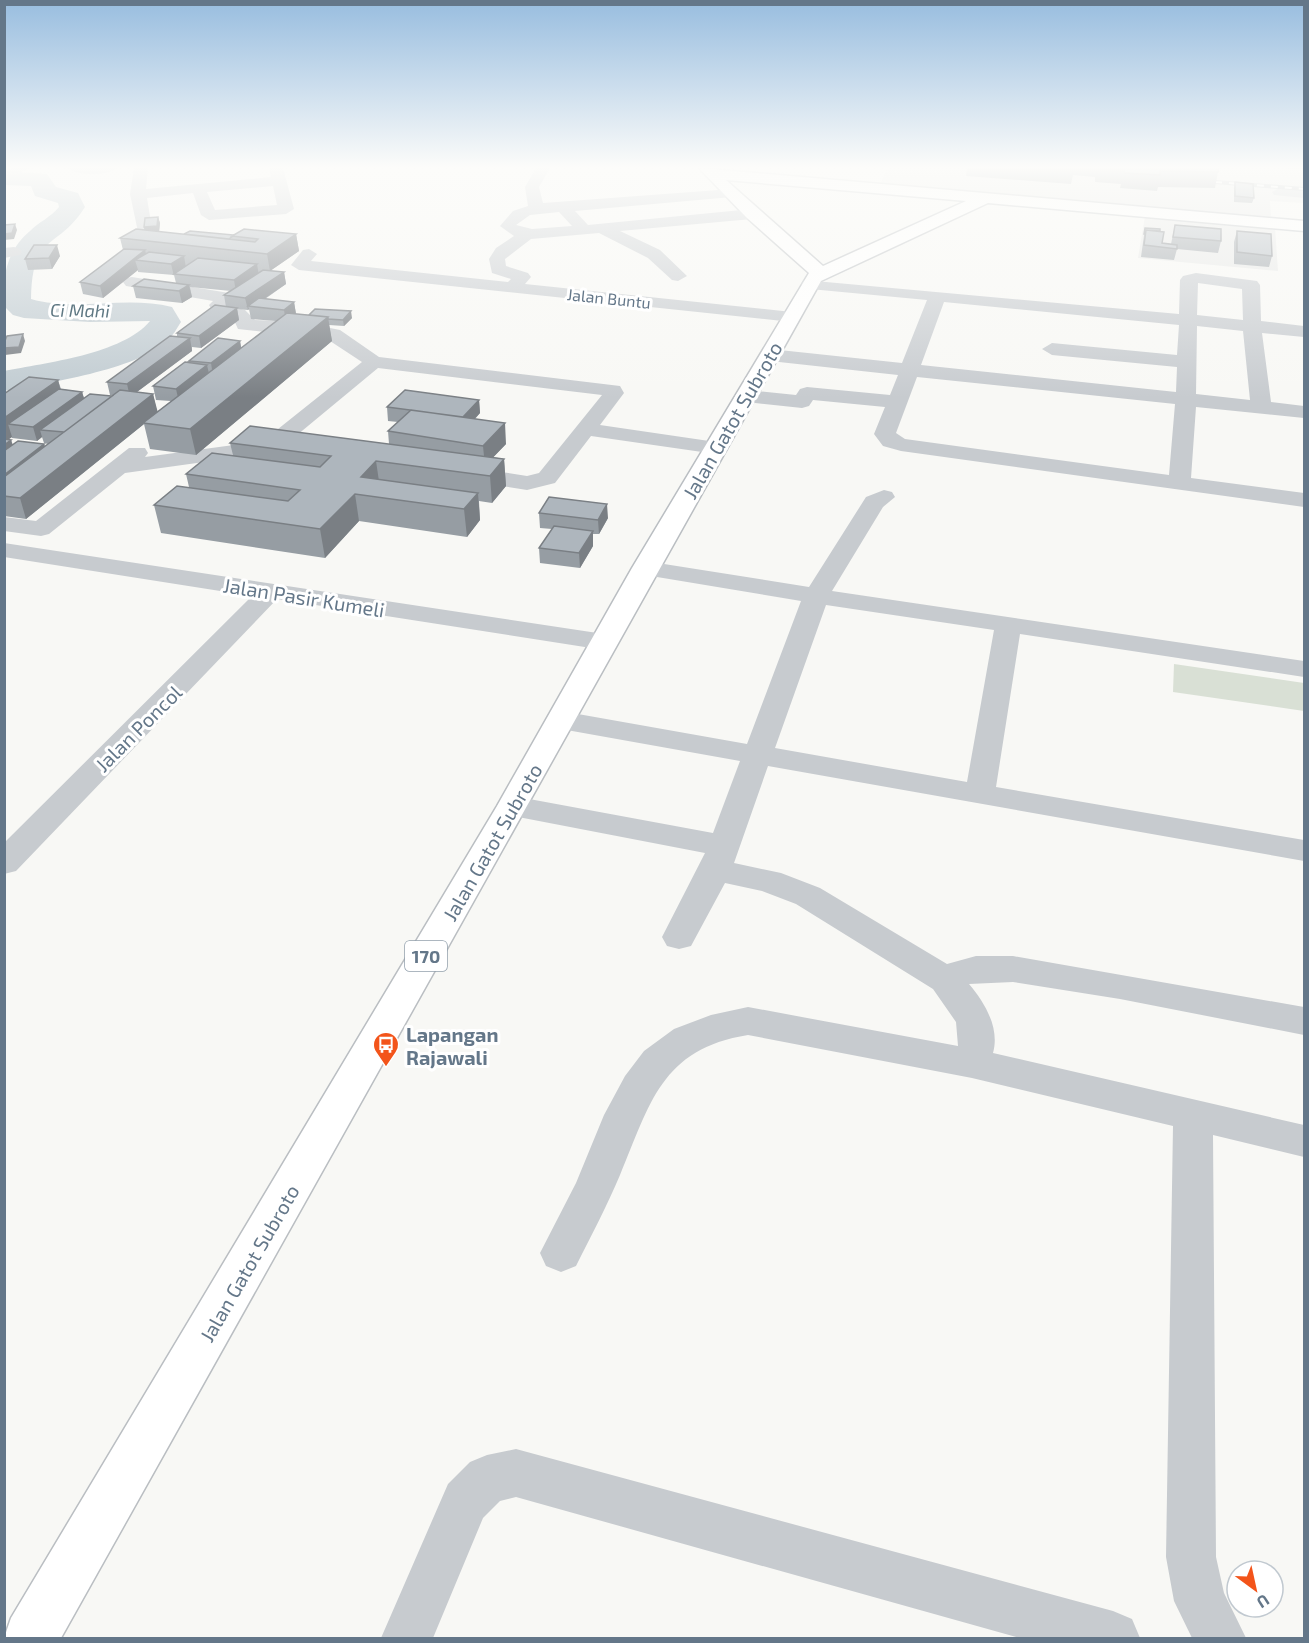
<svg xmlns="http://www.w3.org/2000/svg" width="1309" height="1643" viewBox="0 0 1309 1643" font-family="'Exo 2',sans-serif">
<style>
.built{fill:#e6e7e6}
.green{fill:#d9e0d5}
.lines{fill:none;stroke-linecap:round;stroke-linejoin:round}
.river{fill:#c0cbd1;fill-rule:evenodd}
.major-casing{stroke:#babec2;stroke-width:3}
.minor{fill:#c7cbcf;fill-rule:evenodd}
.major{fill:#fff;fill-rule:evenodd}
.rail-casing{stroke:#a7adb3;stroke-width:4}
.rail{stroke:#fff;stroke-width:2;stroke-dasharray:7;stroke-linecap:butt}
.wall{fill:#969da3;fill-rule:evenodd}
.shaded-wall{fill:#7a7f84}
.building{fill:#aeb6bd;stroke:#7a7f84;stroke-width:1.5}
.labels{text-anchor:middle;dominant-baseline:central;stroke-width:6;stroke-linejoin:round;paint-order:stroke}
.far-street-label{font-size:16px;fill:#647789;stroke:#fff}
.far-water-label{font-size:18px;font-style:italic;fill:#607984;stroke:#fff}
.shield{fill:#fff;stroke:#92a0ac;stroke-width:1.5}
.shield-label{font-size:18px;font-weight:bold;fill:#647789}
.street-label{font-size:20px;fill:#647789;stroke:#fff}
.poi-label{font-size:20px;font-weight:bold;fill:#647789;stroke:#fff;text-anchor:start}
</style>
<rect width="100%" height="100%" fill="#f8f8f5"/>
<path class="built" d="M887,168H1304V203L1270,201L1271,220L880,185Z
M1145,216L1275,228L1278,271L1138,258Z"/>
<path class="green" d="M1174,664L1304,683V711L1173,692Z"/>
<g class="lines">
<path class="river" d="M4,171L47,174L56,187L78,193L85,207C57,251 32,232 31,299C76,312 126,295 172,307L181,322C177,328 173,336 167,341C136,370 47,383 4,391V371C45,363 123,354 150,321L90,322L24,318L13,315L6,308C0,280 7,250 30,231C39,222 51,217 59,207L58,203L35,196L31,186L4,185Z"/>
<defs>
<path id="major" d="M699,168L1304,221V231L988,203L821,281L61,1638H4L11,1618L497,806L632,568L809,273L746,217ZM726,180L966,201L823,266Z"/>
</defs>
<use href="#major" class="major-casing"/>
<path class="minor" d="M12,168H29L4,181V171Z
M68,168H117C109,176 76,176 68,168Z
M134,168H148L146,189L271,177L269,168H283L294,209L286,214L209,220L201,215L193,193L147,198L152,229L144,234L138,232L130,194ZM273,186L277,205L215,210L207,192Z
M536,168H550L539,187L543,203L732,189L739,193L732,197L575,211L588,225L752,209L760,214L752,219L620,231L660,250L687,276L678,281L672,280L648,258L599,233L531,239L505,259L506,266L528,273L531,277L525,284L792,312L801,317L792,322L299,270L291,265L303,250L309,249L317,254L311,261L508,282L511,279L492,273L489,259L496,248L514,236L500,226L513,211L528,206L525,187ZM559,212L572,226L532,229L516,225L530,215Z
M1279,188L1304,190V198L1274,195L1272,192Z
M14,247L20,249L22,252L20,255L4,258V248Z
M1196,273L1257,281L1260,285L1261,321L1304,326V337L1262,333L1271,402L1304,406V418L1196,407L1191,478L1304,493V507L901,451L883,446L874,434L885,407L813,400L809,406L802,408L746,402L739,400L736,396L739,392L746,390L796,395L800,389L807,387L890,395L898,375L770,361L760,355L770,349L902,363L927,300L810,289L804,288L801,284L804,280L1179,314L1180,280L1183,276ZM1198,283L1242,289L1243,320L1197,315ZM944,302L1179,325L1177,355L1052,343L1042,349L1052,355L1177,367L1176,392L921,365ZM1197,326L1243,331L1250,400L1196,394ZM917,377L1175,404L1169,475L905,439L896,433Z
M132,277L229,293L235,301L230,306L245,310L255,320L300,322L340,330L379,357L620,386L624,393L600,425L716,442L724,443L727,448L724,453L716,454L591,436L555,483L527,490L463,480L455,478L452,473L455,468L463,466L527,476L539,473L602,395L378,368L285,445L283,451L125,473L49,534L41,536L4,531V517L36,521L129,448H145L148,453L145,457L263,441L362,362L327,339L238,329L233,318L213,312L209,305L213,301L126,286L123,282L126,278Z
M884,490L892,492L895,497L883,507L832,591L1304,661V677L1020,634L996,787L1304,840V861L768,766L734,863L781,873L820,888L947,964L976,956H1013L1304,1007V1035L1120,999L1013,982L969,984C985,1003 1000,1028 993,1053L1304,1125V1157L1213,1135L1216,1557L1224,1593L1246,1638H1192L1174,1601L1166,1557L1173,1126L972,1078L748,1035C661,1049 650,1104 620,1175C607,1206 591,1236 576,1266L561,1272L546,1266L540,1253L576,1183L604,1115L625,1076L644,1051L674,1029L711,1015L748,1007L958,1046L956,1022L933,989L796,904L762,891L725,883L691,946L679,949L667,946L662,937L705,853L513,816L502,813L497,806L502,799L513,796L713,833L740,761L561,729L551,726L547,720L551,714L561,711L747,744L801,601L645,575L636,573L633,568L636,563L645,561L809,587L866,497ZM826,605L994,630L967,782L775,748Z
M4,543L604,634L613,636L617,642L613,648L604,650L277,599L16,871L4,874V843L252,596L4,557Z
M516,1449L1113,1611L1132,1619L1140,1638H1020L516,1497L500,1501L483,1518L433,1638H381L448,1484L470,1462L487,1455Z"/>
<use href="#major" class="major"/>
<defs>
<path id="rail" d="M1215,182L1304,189"/>
</defs>
<use href="#rail" class="rail-casing"/>
<use href="#rail" class="rail"/>
</g>
<path class="wall" d="M967,168H1218V172L1215,188L1158,187L1157,191L1120,188L1121,184L1095,182V177L1073,175L1071,184L966,176Z
M1282,168H1305V169Z
M1235,182L1254,198L1252,203L1234,202V188Z
M158,217L160,223L159,232L184,234L234,235L296,234L299,251L270,271L284,272L286,284L265,299L294,302L296,314L352,318L344,326L329,325L332,341L196,455L150,449L144,424L26,519L4,516V394L58,380L61,389L82,392L84,398L112,396L113,395H110L107,382L177,337V333L226,307L224,295L231,291L190,287L192,297L182,303L136,298L133,286L176,283L174,275L138,272V270L103,298L83,294L80,282L123,250L120,238L144,230V227ZM237,309L248,310L249,309L251,319L276,321L241,348L240,341L189,361V363L153,386L156,400L171,401L157,412L153,394L137,392L192,351V347L201,348L239,320ZM12,437V438L37,441L42,437L44,443L48,444L45,446L44,444L13,445L11,440H8Z
M1175,225L1221,241L1218,253L1177,249L1174,260L1141,257L1145,228L1160,231L1162,243L1171,244Z
M1237,231L1272,256L1269,267L1234,264V242Z
M60,256L52,269L28,270L25,259Z
M479,400L480,413L475,419L506,444L493,457L504,459L506,486L492,503L479,501L480,520L467,537L359,521L325,558L161,533L154,505L189,487L186,474L233,455L230,443L389,444L388,431L398,422L388,421L387,407Z
M539,513L608,518L599,534H593V546L580,568L540,563L539,548L552,529L540,528Z"/>
<path class="shaded-wall" d="M158,217L160,223L159,232H145L144,227Z
M15,224L17,230L14,239L4,240V234Z
M296,234L299,251L270,271L267,254Z
M57,245L60,256L52,269L49,258Z
M145,250L148,261L135,260L138,270L103,298L100,286Z
M184,256L186,268L174,274V276L171,264Z
M257,264L259,276L236,292L234,280Z
M284,272L286,284L252,307L248,306L249,309L248,310L245,298Z
M189,285L192,297L182,303L179,291Z
M294,302L296,314L286,322L284,310Z
M237,308L239,320L201,348L199,336Z
M351,311L352,318L344,326L343,320Z
M328,317L332,341L196,455L190,429Z
M23,334L25,341L21,353L5,355L4,348Z
M190,338L192,351L130,397L127,384Z
M240,341L242,353L213,376L211,363Z
M207,365L210,378L179,402L176,389Z
M58,380L63,400L8,424L12,437L4,442V418Z
M82,392L86,405L40,430L42,437L37,441L33,427Z
M153,394L158,413L143,423L144,424L26,519L20,498Z
M479,400L480,413L464,430L463,417Z
M505,423L506,444L485,466L483,446Z
M11,440L15,454L4,462V445Z
M44,444L48,458L4,493V475Z
M504,459L506,486L492,503L490,476Z
M376,461L380,488L361,477Z
M478,493L480,520L467,537L464,509Z
M355,494L359,521L325,558L320,529Z
M607,504L608,518L599,534L598,520Z
M593,531V546L580,568L579,553Z"/>
<path class="building" d="M1055,168H1074L1073,169Z
M1110,168H1218V172L1160,171V175L1124,173V169Z
M1235,182L1253,184L1254,198L1235,196Z
M158,217L157,226L144,227L145,218Z
M15,224L12,233L4,234V225Z
M1175,225L1221,229V241L1173,237Z
M1145,228L1160,229V231L1146,230L1145,234H1144Z
M136,229L255,242L258,239L232,236L244,229L296,234L267,254L120,238Z
M1146,230L1164,232L1162,243L1177,245V249L1144,245Z
M190,231L234,235L229,239L184,234Z
M1237,231L1271,234L1272,256L1237,252Z
M34,245H57L49,258L25,259Z
M124,249L145,250L100,286L80,282Z
M149,252L184,256L171,264L135,260Z
M198,258L257,264L234,280L174,274Z
M263,270L284,272L245,298L224,295Z
M144,279L189,285L179,291L133,286Z
M259,298L294,302L284,310L248,306Z
M215,305L237,308L199,336L177,333Z
M315,309L351,311L343,320L328,319V317L309,315Z
M287,313L328,317L190,429L143,423Z
M23,334L19,347L4,348V343L7,336Z
M170,336L190,338L127,384L107,382Z
M218,338L240,341L211,363L189,361Z
M185,362L207,365L176,389L153,386Z
M29,377L58,380L4,418V394Z
M59,389L82,392L33,427L8,424Z
M120,390L153,394L20,498L4,496V477Z
M405,390L479,400L463,417L387,407Z
M90,394L112,396L64,432L40,430Z
M411,410L505,423L483,446L388,431Z
M250,426L504,459L490,476L376,461L361,477L478,493L464,509L355,494L320,529L154,505L177,486L288,501L300,490L186,474L212,453L320,467L331,456L230,443Z
M4,439L11,440L4,445Z
M18,441L44,444L4,475V451Z
M549,497L607,504L598,520L539,513Z
M554,526L593,531L579,553L539,548Z"/>
<linearGradient id="sky" x2="0" y2="1"><stop stop-color="#98bddf"/><stop offset="0.42" stop-color="#fcfcfa"/><stop offset="1" stop-color="#fcfcfa" stop-opacity="0"/></linearGradient>
<rect width="1309" height="398" fill="url(#sky)"/>
<defs>
<symbol id="bus-pin" viewBox="-11 -11 22 30"><path d="M0 17L-7.5 6A9.5 9.5 0 1 1 7.5 6Z" fill="#f3541a" stroke="#fff"/><path d="M-5-6H5V4H4V6H2V4H-2V6H-4V4H-5ZM-3.5-4V0h7V-4ZM-3.5 1.2v1.5H-2V1.2ZM2 1.2v1.5H3.5V1.2Z" fill="#fff"/></symbol>
</defs>
<g fill-rule="evenodd">
<use href="#bus-pin" x="371" y="1030" width="30" height="40"/>
</g>
<g class="labels">
<g class="far-street-label">
<text transform="translate(609 298) rotate(6)">Jalan Buntu</text>
</g>
<g class="far-water-label">
<text transform="translate(80 310) rotate(1)">Ci Mahi</text>
</g>
<rect class="shield" x="405" y="941" width="42" height="30" rx="4.5"/>
<g class="shield-label">
<text x="426" y="956">170</text>
</g>
<g class="street-label">
<text transform="translate(732 420) rotate(-60)">Jalan Gatot Subroto</text>
<text transform="translate(304 597) rotate(9)">Jalan Pasir Kumeli</text>
<text transform="translate(138 728) rotate(-45)">Jalan Poncol</text>
<text transform="translate(492 842) rotate(-60)">Jalan Gatot Subroto</text>
<text transform="translate(249 1263) rotate(-60)">Jalan Gatot Subroto</text>
</g>
<g class="poi-label">
<text x="406" y="1034">Lapangan<tspan x="406" dy="23">Rajawali</tspan></text>
</g>
</g>
<rect width="1309" height="1643" fill="none" stroke="#647789" stroke-width="12"/>
<g transform="translate(1255 1589) rotate(147)"><circle r="28" fill="#ffffff" stroke="#c1c9d0" stroke-width="1.5"/>
<path d="M0-4.5L10 22L0 15L-10 22Z" fill="#f3541a"/>
<text y="-9" font-size="16" font-weight="bold" text-anchor="middle" fill="#647789">U</text>
</g>
</svg>
